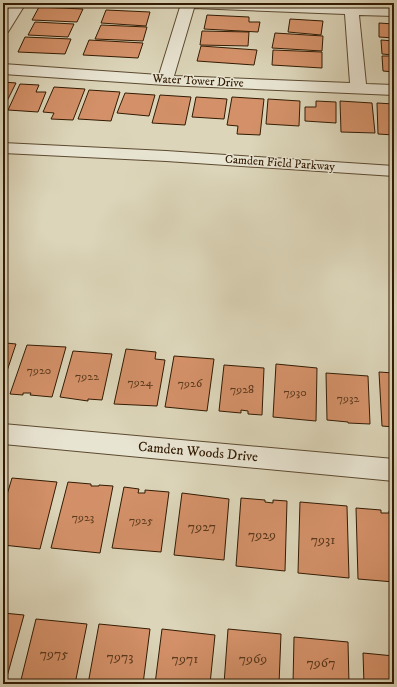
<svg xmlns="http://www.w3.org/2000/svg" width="397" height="687" viewBox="0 0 397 687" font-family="'IM FELL DW Pica',serif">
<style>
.building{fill:#d49169;stroke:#321b03}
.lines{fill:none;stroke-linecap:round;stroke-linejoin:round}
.minor-casing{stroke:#5c4a30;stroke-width:2}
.minor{fill:#e8e4d2;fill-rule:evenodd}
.labels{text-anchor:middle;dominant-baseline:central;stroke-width:3;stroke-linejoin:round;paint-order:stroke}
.far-street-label{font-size:12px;fill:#321b03;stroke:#e8e4d2}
.number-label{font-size:12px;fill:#5a381c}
.street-label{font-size:14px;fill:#321b03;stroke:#e8e4d2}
.near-number-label{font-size:14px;fill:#5a381c}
</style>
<rect width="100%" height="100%" fill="#dcd5b9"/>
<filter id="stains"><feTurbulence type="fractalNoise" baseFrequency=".005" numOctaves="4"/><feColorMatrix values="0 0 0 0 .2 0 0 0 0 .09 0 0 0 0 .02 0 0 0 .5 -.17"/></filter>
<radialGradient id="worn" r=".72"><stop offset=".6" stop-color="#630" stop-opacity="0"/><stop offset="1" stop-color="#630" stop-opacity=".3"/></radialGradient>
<path class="building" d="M39,7L83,9L77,22L32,20Z
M106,10L150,12L146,26L101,23Z
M207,15L249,17V22H260L258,32L204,29Z
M290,19L323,21L321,35L288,32Z
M35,22L74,24L68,37L28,35Z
M379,23L394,24V38L379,37Z
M101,25L147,27L143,41L95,39Z
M202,31L249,32L248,46L200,45Z
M275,33L323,36L322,51L272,48Z
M25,37L71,39L65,54L18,52Z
M89,40L143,43L138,58L83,55Z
M381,40L394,41V55L382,54Z
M201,46L257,50L254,65L197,61Z
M273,50L322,52V68L272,65Z
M382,56H394V72L383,71Z
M3,82L16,83L3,109Z
M20,84L39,85L36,92H46L38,112L8,110Z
M54,87L85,89L73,120L51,119L54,113L43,112Z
M89,90L120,92L111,121L78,119Z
M125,93L155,95L149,116L117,113Z
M160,95L191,97L185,125L152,123Z
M196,97L227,99L224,119L192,117Z
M232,97L264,99L260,135L237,134L238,126L227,125Z
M268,99L300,101L299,126L266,124Z
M316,101L336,102V123L305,121V107H316Z
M340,101L372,103L375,133L341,132Z
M377,103L394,104V135L378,134Z
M6,343L16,344L3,383V348Z
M27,345L66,347L52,397L30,395L31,393H23V395L10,394Z
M126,349L156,352L155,359L165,360L157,406L114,404Z
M73,351L112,354L102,400L88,399V401L60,397Z
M174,356L214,359L207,411L165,407Z
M276,364L317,368L316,421L273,417Z
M224,365L264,368L262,415L248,414V411L241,410V413L219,411Z
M379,372L394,373V427L382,426Z
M326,373L368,376L370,424L348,423V422L327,420Z
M12,478L57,482L40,549L3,545V508Z
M68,482L91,484V486H99V485L113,486L100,553L51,548Z
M124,487L139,489L138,493H145V490L169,492L161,552L112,548Z
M182,493L229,499L224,560L174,555Z
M241,498L265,500V502L273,503V500L287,501L285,571L236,566Z
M300,502L347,506L349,578L298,573Z
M356,508L381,510V513H389V511L394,512V582L358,579Z
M3,613L24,615L5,684H3Z
M36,619L87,624L75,684H20Z
M99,624L150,629L143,684H88Z
M162,629L215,635L210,684H155Z
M228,629L281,634L279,684H224Z
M294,637L348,642L349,684H293Z
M363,653L394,656V684H364Z"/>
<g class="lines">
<defs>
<path id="minor" d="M12,3H26L8,32L3,33V18Z
M166,3H275L348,6L352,5L394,8V16L359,15L366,84L394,85V95L165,85L3,74V64L159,75L180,7L168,6ZM194,8L345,14L350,83L174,76Z
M3,143L166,151L394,166V176L166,161L3,153Z
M3,424L394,459V481L3,444Z"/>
</defs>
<use href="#minor" class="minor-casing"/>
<use href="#minor" class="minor"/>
</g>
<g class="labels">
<g class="far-street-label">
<text transform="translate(198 81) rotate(3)">Water Tower Drive</text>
<text transform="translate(280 163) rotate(4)">Camden Field Parkway</text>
</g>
<g class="number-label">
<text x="39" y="370">7920</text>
<text x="87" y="376">7922</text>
<text x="140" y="382">7924</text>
<text x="190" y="383">7926</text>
<text x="242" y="389">7928</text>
<text x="295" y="392">7930</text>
<text x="348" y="398">7932</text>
<text x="83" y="517">7923</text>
<text x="141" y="520">7925</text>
</g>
<g class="street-label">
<text transform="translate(198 452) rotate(5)">Camden Woods Drive</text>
</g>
<g class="near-number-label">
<text x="202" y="527">7927</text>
<text x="262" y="535">7929</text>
<text x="323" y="540">7931</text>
<text x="54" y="654">7975</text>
<text x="120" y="657">7973</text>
<text x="185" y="659">7971</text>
<text x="253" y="659">7969</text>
<text x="321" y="663">7967</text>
</g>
</g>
<rect width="397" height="687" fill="none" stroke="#dcd5b9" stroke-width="16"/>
<rect x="4" y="4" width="389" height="679" fill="none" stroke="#321b03" stroke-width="2"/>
<rect x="8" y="8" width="381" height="671" fill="none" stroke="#321b03"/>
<rect width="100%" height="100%" filter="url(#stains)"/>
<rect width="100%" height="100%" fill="url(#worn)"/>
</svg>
